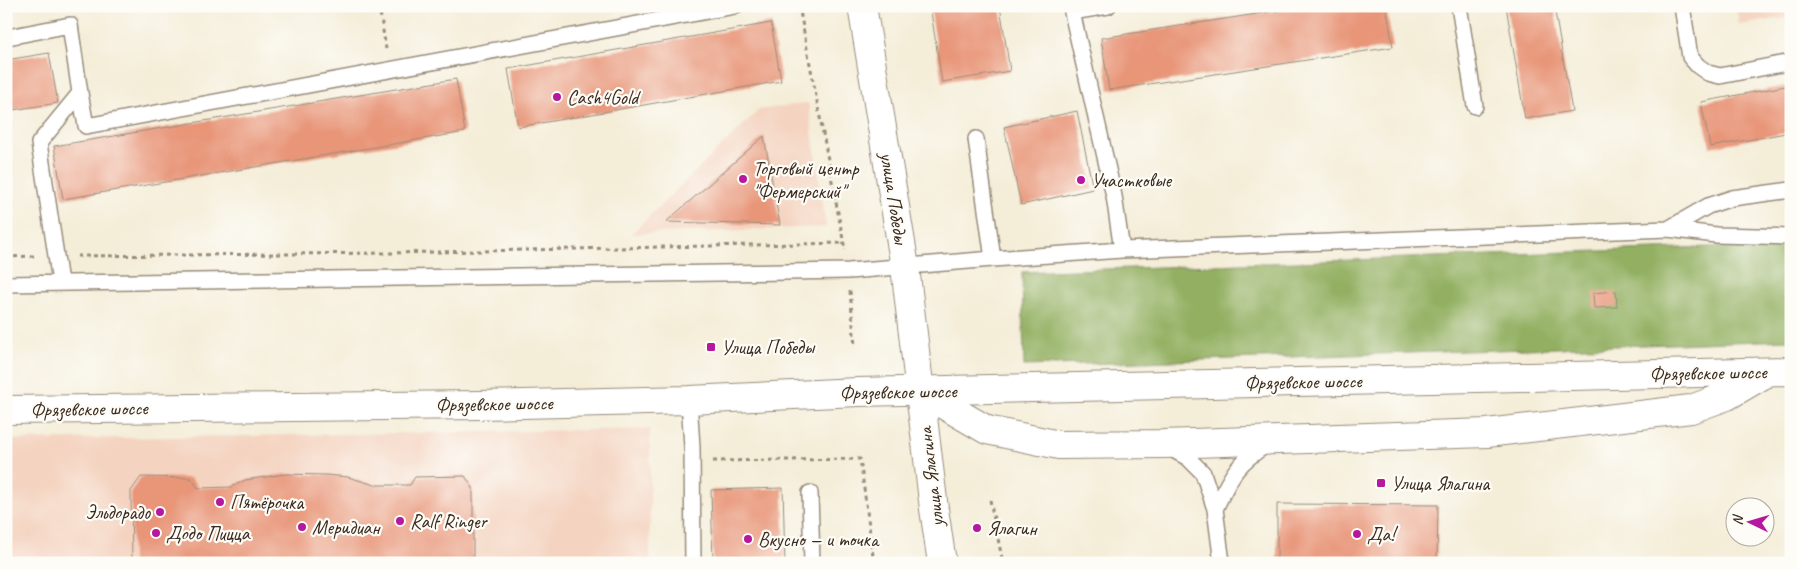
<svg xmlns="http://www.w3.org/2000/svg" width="1797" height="569" viewBox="0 0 1797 569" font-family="Caveat,sans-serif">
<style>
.built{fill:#f4d3c0}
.forest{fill:#93b062;stroke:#676d40}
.building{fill:#e89578}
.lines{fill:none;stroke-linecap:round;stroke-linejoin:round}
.lane-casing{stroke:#988c7b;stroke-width:18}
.secondary-casing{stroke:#988c7b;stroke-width:30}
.highway-casing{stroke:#988c7b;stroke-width:30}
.path{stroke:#988c7b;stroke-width:3;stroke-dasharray:4 4;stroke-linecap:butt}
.lane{stroke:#fff;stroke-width:15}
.secondary{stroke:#fff;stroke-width:28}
.highway{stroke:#fff;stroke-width:28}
.poi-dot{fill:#b5179e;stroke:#fdfcf7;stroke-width:2}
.labels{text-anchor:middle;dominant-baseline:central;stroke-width:4.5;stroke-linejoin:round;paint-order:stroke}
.poi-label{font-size:20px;fill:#3b2a1e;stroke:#fdfcf7;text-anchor:start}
.street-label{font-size:20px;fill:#3b2a1e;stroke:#fdfcf7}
</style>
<rect width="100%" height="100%" fill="#fdfcf7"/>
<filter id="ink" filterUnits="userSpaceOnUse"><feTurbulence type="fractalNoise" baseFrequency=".02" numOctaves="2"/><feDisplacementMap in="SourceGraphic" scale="10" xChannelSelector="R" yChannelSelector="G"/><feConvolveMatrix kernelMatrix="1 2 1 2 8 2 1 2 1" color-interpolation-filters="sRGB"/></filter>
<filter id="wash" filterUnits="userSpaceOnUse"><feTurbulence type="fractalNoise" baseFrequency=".0096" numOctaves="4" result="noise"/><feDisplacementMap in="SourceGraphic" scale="20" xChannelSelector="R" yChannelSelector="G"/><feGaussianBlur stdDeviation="1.12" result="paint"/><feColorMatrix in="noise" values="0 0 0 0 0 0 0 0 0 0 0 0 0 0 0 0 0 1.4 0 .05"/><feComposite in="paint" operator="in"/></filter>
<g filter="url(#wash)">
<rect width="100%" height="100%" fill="#f4edd8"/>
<path class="built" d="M1736,6H1791V17L1739,25Z
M808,103L826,227L631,234L759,110Z
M650,429V563H6V440Z"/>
<path class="forest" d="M1791,244V340L1024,366L1022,272Z"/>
<g id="blocks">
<path class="building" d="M930,6H1000L1010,71L942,82Z
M1309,6H1386L1393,47L1109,90L1101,38Z
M1506,6H1554L1572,111L1525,119Z
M771,23L781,81L518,127L508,69Z
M49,53L58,103L6,111V60Z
M456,79L465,132L63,199L54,146Z
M1791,85V132L1710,147L1701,102Z
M1077,111L1093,189L1021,205L1004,127Z
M764,136L780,225L666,222Z
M1616,291L1617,307L1594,308L1593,293Z
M285,474L326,475L348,477L375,485H410L415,477L465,476L473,488V563H132L131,491L141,477L191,478L198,488L231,487L245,480Z
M783,488L785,563H713L711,490Z
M1277,504L1438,505L1437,563H1277Z"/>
</g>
</g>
<g filter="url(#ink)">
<use href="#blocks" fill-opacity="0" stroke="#988c7b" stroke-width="1"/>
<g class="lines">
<defs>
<path id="lane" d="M1108,6L1072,12L1114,196L1122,250
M1459,6L1475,106
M1682,6L1690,57L1698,66L1708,73L1720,76L1791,62
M8,37L70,25L80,93L39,143L60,282
M80,93L86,126L735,6
M976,139L993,259
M1668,229L1708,206L1732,198L1791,190
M6,284L849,271L993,259L1122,250L1668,229L1716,235L1791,237
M689,400L692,447L693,563
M1168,447L1188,458L1203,473L1215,509L1222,563
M810,493L812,563
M1215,509C1231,476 1236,463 1268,444"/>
<path id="secondary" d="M862,6L905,267L934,509L942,563"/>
<path id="highway" d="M920,391L987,430L1059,445L1164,444L1487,433L1691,409L1727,396L1766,373
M6,410L480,405L689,400L858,392L1791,371"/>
</defs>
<use href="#lane" class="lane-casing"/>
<use href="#secondary" class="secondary-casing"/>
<use href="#highway" class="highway-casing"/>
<path class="path" d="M379,6L386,49
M799,6L845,250
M77,256L390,253L844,243
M6,257L36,256
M850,291L855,346
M713,461L860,459L874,563
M990,500L1003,563"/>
<use href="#lane" class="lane"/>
<use href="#secondary" class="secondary"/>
<use href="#highway" class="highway"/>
</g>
</g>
<g class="poi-dot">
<circle cx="557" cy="97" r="5"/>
<circle cx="743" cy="179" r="5"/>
<circle cx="1081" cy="180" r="5"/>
<rect x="706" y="342" width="10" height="10" rx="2.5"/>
<rect x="1376" y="478" width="10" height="10" rx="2.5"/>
<circle cx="220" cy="502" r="5"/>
<circle cx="160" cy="512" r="5"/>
<circle cx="400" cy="521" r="5"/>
<circle cx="302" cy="527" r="5"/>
<circle cx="977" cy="528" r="5"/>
<circle cx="156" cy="533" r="5"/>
<circle cx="1357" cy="534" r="5"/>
<circle cx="748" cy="539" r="5"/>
</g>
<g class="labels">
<g class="poi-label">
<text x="567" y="97">Cash4Gold</text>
<text x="753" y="168">Торговый центр<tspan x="753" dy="23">"Фермерский"</tspan></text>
<text x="1091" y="180">Участковые</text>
<text x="721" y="347">Улица Победы</text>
<text x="1391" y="483">Улица Ялагина</text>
<text x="230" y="502">Пятёрочка</text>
<text x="150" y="512" text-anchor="end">Эльдорадо</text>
<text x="410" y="521">Ralf Ringer</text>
<text x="312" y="527">Меридиан</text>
<text x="987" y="528">Ялагин</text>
<text x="166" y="533">Додо Пицца</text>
<text x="1367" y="534">Да!</text>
<text x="758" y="539">Вкусно — и точка</text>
</g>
<g class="street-label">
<text transform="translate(894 198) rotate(81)">улица Победы</text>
<text transform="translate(1708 373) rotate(-1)">Фрязевское шоссе</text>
<text transform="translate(1303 382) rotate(-1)">Фрязевское шоссе</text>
<text transform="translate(898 392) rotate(-1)">Фрязевское шоссе</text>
<text transform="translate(494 404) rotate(-1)">Фрязевское шоссе</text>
<text transform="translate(89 409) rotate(-1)">Фрязевское шоссе</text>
<text transform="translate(931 477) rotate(-97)">улица Ялагина</text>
</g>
</g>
<rect width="1797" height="569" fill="none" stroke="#fdfcf7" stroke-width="25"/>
<g transform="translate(1750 522) rotate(275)"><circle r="24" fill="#fdfcf7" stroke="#afa8a0"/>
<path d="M0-4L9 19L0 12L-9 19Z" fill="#b5179e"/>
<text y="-8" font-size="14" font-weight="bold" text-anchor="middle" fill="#3b2a1e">N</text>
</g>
</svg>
